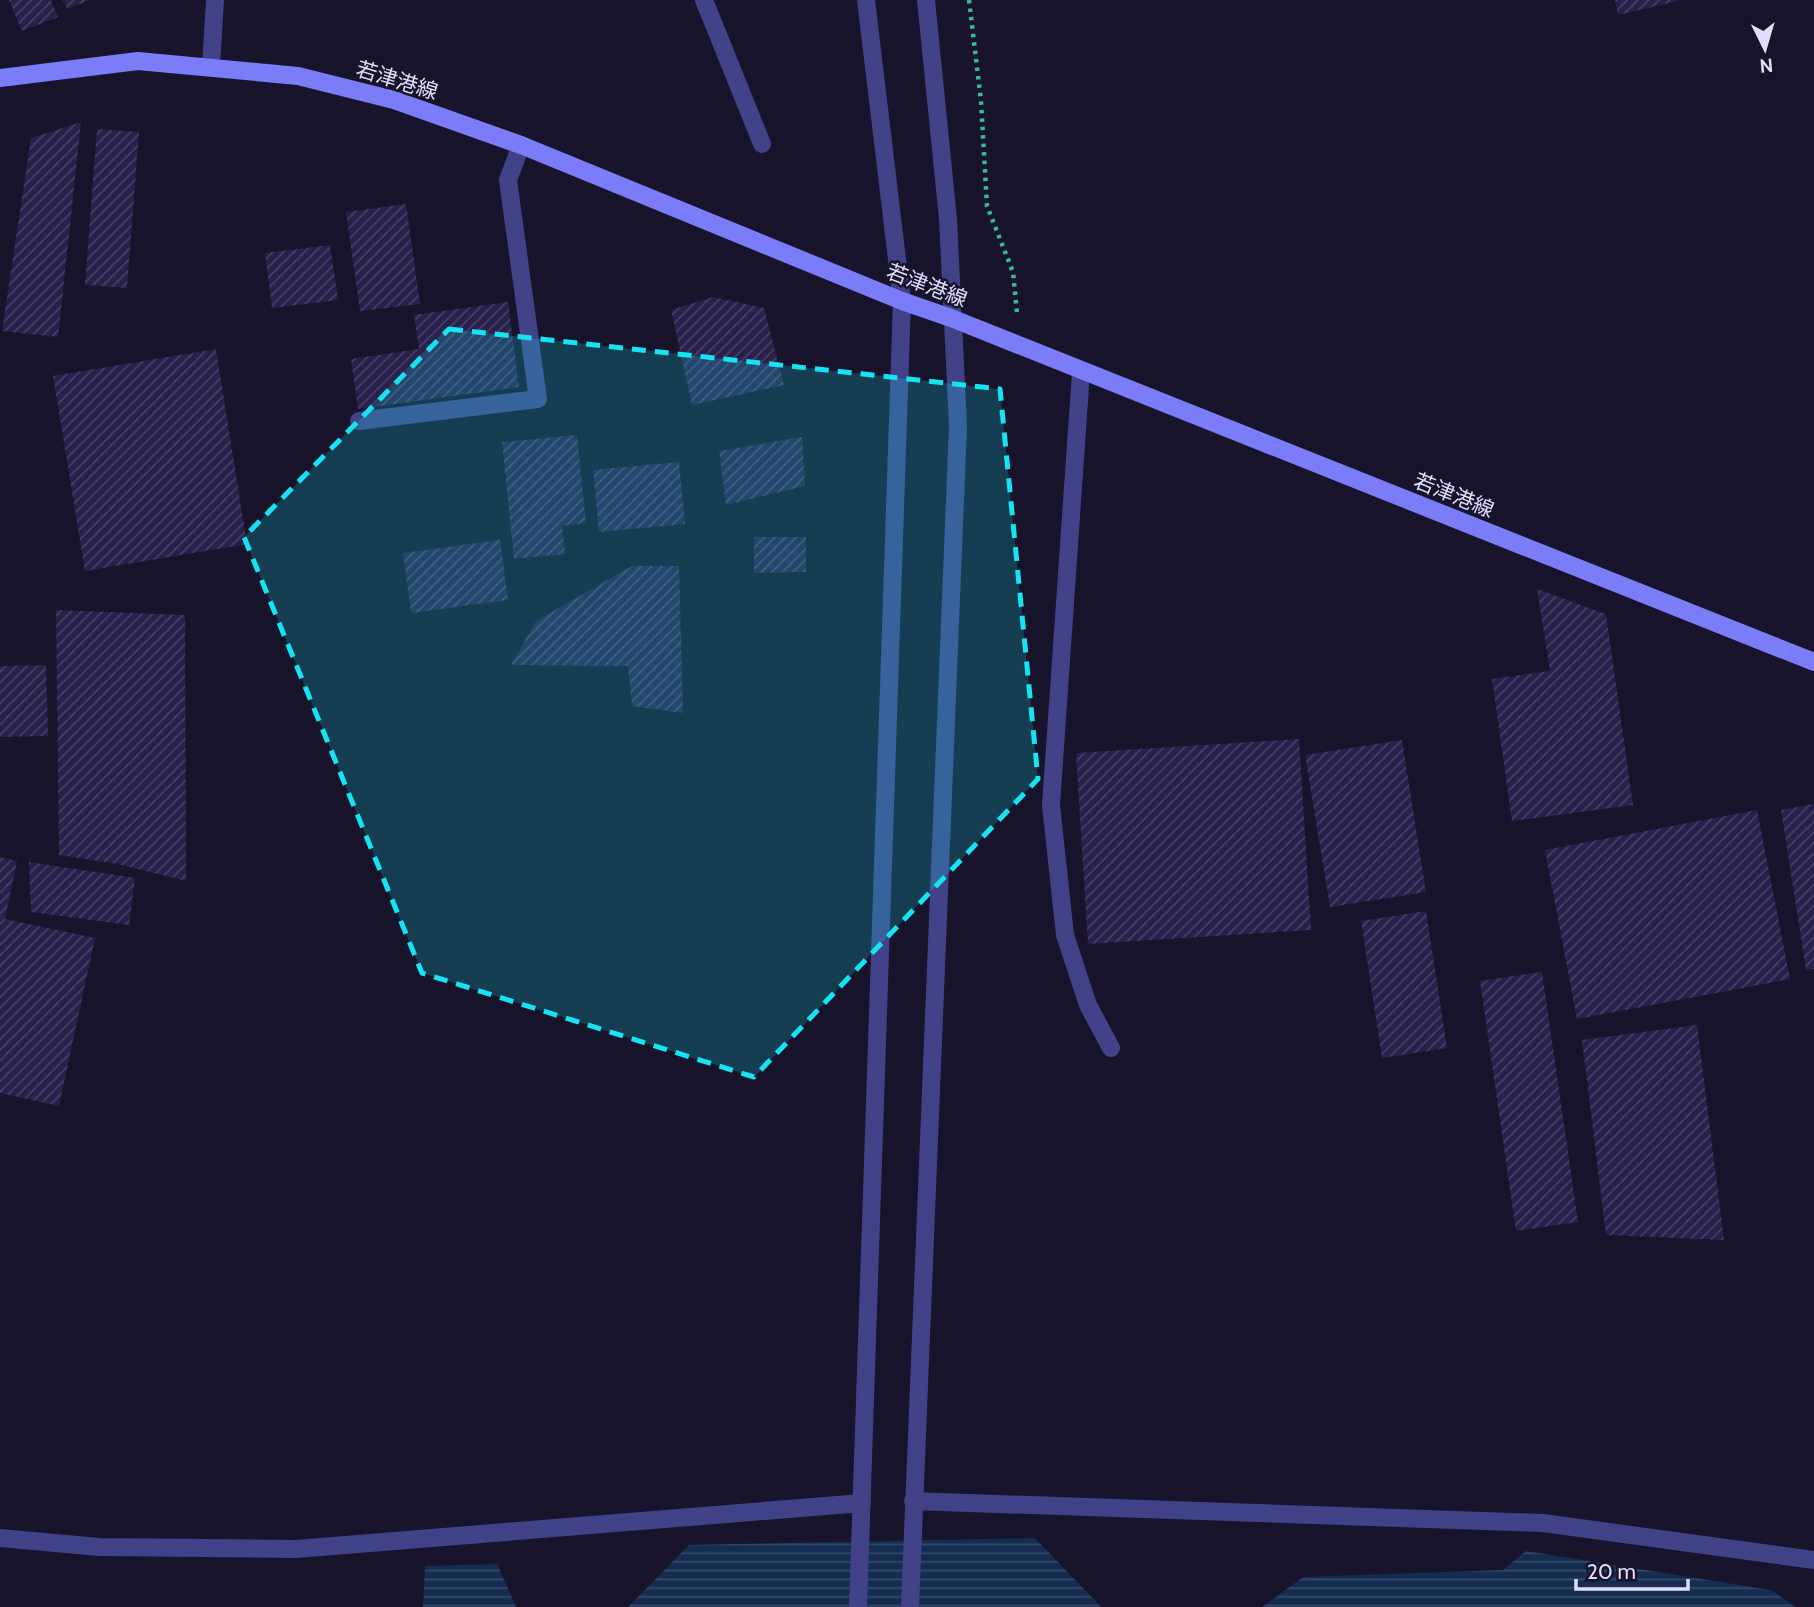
<svg xmlns="http://www.w3.org/2000/svg" width="1814" height="1607" viewBox="0 0 1814 1607" font-family="Cabin,'Noto Sans JP',sans-serif">
<style>
.water{fill:url(#water-rules)}
.building{fill:url(#building-hatch)}
.lines{fill:none;stroke-linecap:round;stroke-linejoin:round}
.path{stroke:#38b7ab;stroke-width:4.5;stroke-dasharray:3.5 5;stroke-linecap:butt}
.service{stroke:#414187;stroke-width:18}
.minor{stroke:#414187;stroke-width:18}
.tertiary{stroke:#414187;stroke-width:18}
.secondary{stroke:#7b7cf8;stroke-width:18}
.marked{fill:#16e4f2;fill-opacity:0.2;stroke:#16e4f2;stroke-width:5;stroke-dasharray:14 9;stroke-linejoin:round}
.labels{text-anchor:middle;dominant-baseline:central;stroke-width:5;stroke-linejoin:round;paint-order:stroke}
.street-label{font-size:21px;fill:#e1defd;stroke:#16132b}
</style>
<defs>
<pattern id="water-rules" width="6" height="5" patternUnits="userSpaceOnUse" patternTransform="scale(1.75)"><rect width="6" height="5" fill="#132c4f"/><path d="M0 2.5h6" fill="none" stroke="#354a69"/></pattern>
<pattern id="building-hatch" width="6" height="6" patternUnits="userSpaceOnUse" patternTransform="scale(1.75)"><rect width="6" height="6" fill="#27204b"/><path d="M-1 1l2-2M0 6l6-6M5 7l2-2" fill="none" stroke="#464066"/></pattern>
</defs>
<rect width="100%" height="100%" fill="#16132b"/>
<path class="water" d="M1035,1538L1101,1607H628L689,1545Z
M1526,1551L1771,1590L1796,1607H1262L1303,1577L1503,1570Z
M497,1564L516,1607H423L425,1566Z"/>
<path class="building" d="M9,0H51L58,17L22,31Z
M63,0H90L67,9Z
M1615,0H1678V1L1618,15Z
M81,122L58,337L2,331L31,138Z
M97,129L139,132L127,288L85,285Z
M406,204L420,304L360,311L346,212Z
M330,245L338,300L272,308L265,253Z
M713,297L764,308L784,385L692,405L671,310Z
M508,302L519,387L358,409L351,359L419,349L414,315Z
M216,349L247,544L85,571L53,376Z
M577,435L586,523L562,526L565,554L514,559L502,442Z
M802,437L805,486L726,505L719,451Z
M679,462L685,524L599,532L593,470Z
M754,537H806V572L754,573Z
M500,540L508,600L411,613L403,553Z
M632,566H679L683,713L632,706L628,666L511,665L536,621Z
M1537,589L1606,614L1633,805L1512,821L1492,679L1550,671Z
M56,610L185,615L186,881L118,864L59,855Z
M46,665L48,736L0,737V666Z
M1299,739L1311,930L1088,944L1076,753Z
M1402,740L1426,892L1330,907L1305,755Z
M1814,804V969L1806,970L1781,810Z
M1757,810L1790,979L1577,1019L1545,850Z
M0,857L17,861L5,919L95,938L59,1106L0,1093Z
M29,862L135,878L129,925L31,912Z
M1426,911L1447,1048L1382,1058L1361,921Z
M1542,972L1578,1222L1516,1231L1480,981Z
M1697,1025L1724,1240L1606,1235L1582,1040Z"/>
<g class="lines">
<path class="path" d="M969,0L981,101L987,206L1013,272L1017,313"/>
<path class="service" d="M1081,372L1051,805L1065,935L1088,1005L1111,1048"/>
<path class="minor" d="M704,0L762,144
M359,421L538,399L508,180L521,145
M913,1501L1543,1523L1814,1560
M0,1538L99,1547L296,1549L862,1503"/>
<path class="tertiary" d="M211,65L215,0
M858,1607L902,301L866,0
M910,1607L958,426L948,219L926,0"/>
<path class="secondary" d="M0,78L138,61L298,76L394,100L521,145L902,301L951,318L1814,662"/>
</g>
<path class="marked" d="M449,329L1000,389L1038,779L754,1077L422,973L244,537Z"/>
<g class="labels">
<g class="street-label">
<text transform="translate(397 80) rotate(17)">若津港線</text>
<text transform="translate(927 285) rotate(21)">若津港線</text>
<text transform="translate(1454 495) rotate(22)">若津港線</text>
</g>
</g>
<g transform="translate(1765 49) rotate(175)" stroke="#16132b" stroke-width="5" paint-order="stroke">
<path d="M0-5L12 26L0 18L-12 26Z" fill="#e1defd"/>
<text y="-10" font-size="19" font-weight="bold" text-anchor="middle" fill="#e1defd">N</text>
</g>
<path d="M1576 1579v10h112v-10" fill="none" stroke="#e1defd" stroke-width="3.5"/>
<text x="1587" y="1579" font-size="21" fill="#e1defd" stroke="#16132b" stroke-width="5" paint-order="stroke">20 m</text>
</svg>
